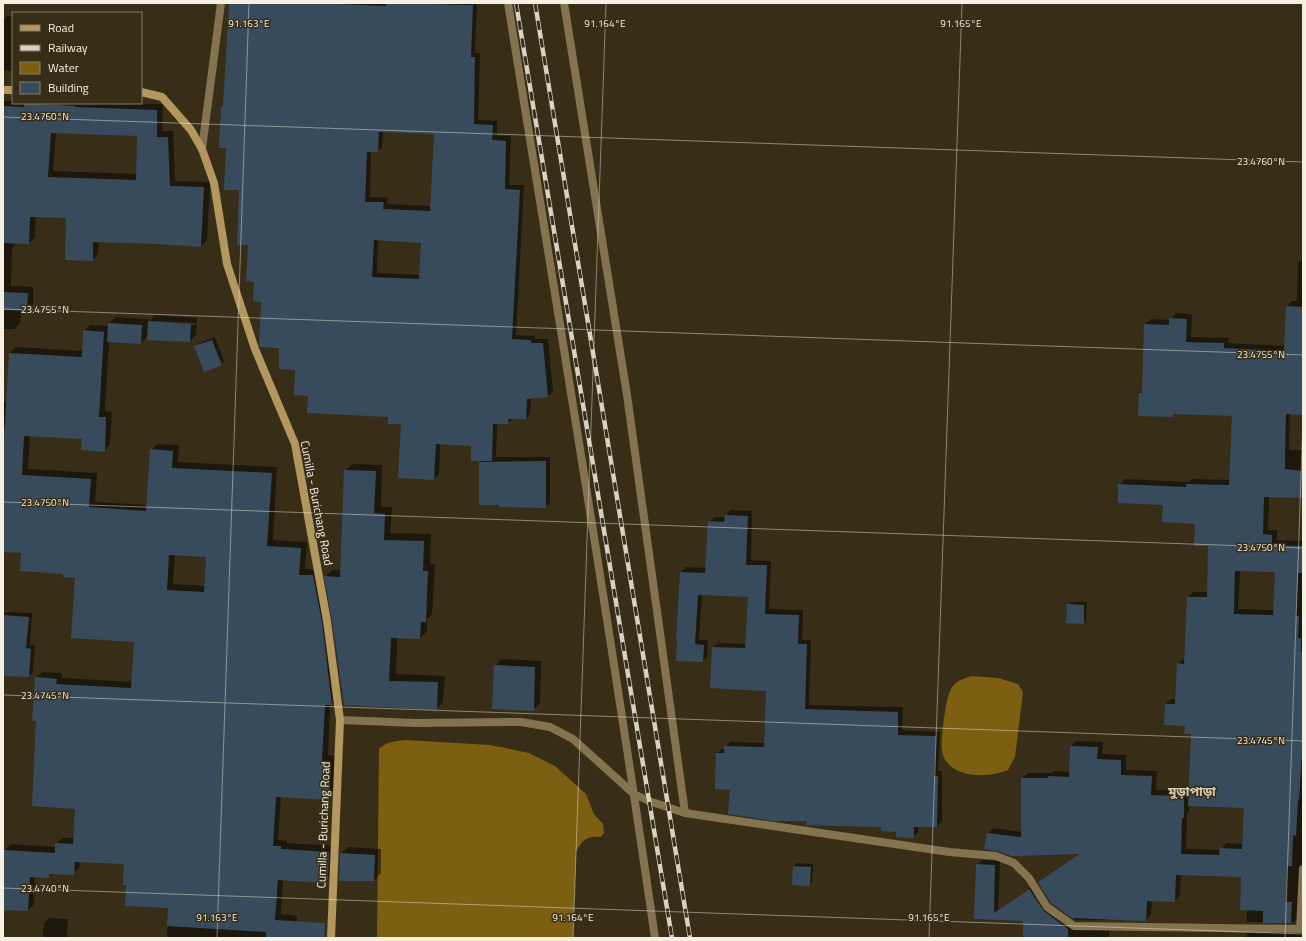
<svg xmlns="http://www.w3.org/2000/svg" width="1306" height="941" viewBox="0 0 1306 941" font-family="'Titillium Web','Noto Sans Bengali',sans-serif">
<style>
.water{fill:#7c5f11}
.shadow{fill:#0007;fill-rule:evenodd}
.building{fill:#384b5d;fill-rule:evenodd}
.lines{fill:none;stroke-linecap:round;stroke-linejoin:round}
.minor{stroke:#83734f;stroke-width:8}
.secondary{stroke:#b2985e;stroke-width:8}
.rail-casing{stroke:#d9d2c3;stroke-width:4.5}
.rail{stroke:#382e18;stroke-width:3;stroke-dasharray:9;stroke-linecap:butt}
.ticks{fill:none;stroke:#f6f0e2;stroke-width:1;stroke-opacity:0.45}
.labels{text-anchor:middle;dominant-baseline:central;stroke-width:3;stroke-linejoin:round;paint-order:stroke}
.street-label{font-size:12px;fill:#f6f0e2;stroke:#382e18}
.neighbourhood-label{font-size:13px;font-weight:bold;fill:#d7caaf;stroke:#382e18}
.ticks-label{font-size:10px;text-anchor:middle;fill:#f6f0e2;stroke:#382e18;stroke-width:3;stroke-linejoin:round;paint-order:stroke}
</style>
<rect width="100%" height="100%" fill="#382e18"/>
<path class="water" d="M972,676L998,678L1018,684L1023,692L1015,757L1008,770C989,778 951,779 943,755C940,747 943,727 944,718C946,708 947,694 953,686C957,680 966,678 972,676Z
M405,740L490,745L529,753L555,766L586,794L594,814L603,824L604,833L601,837C587,836 583,839 576,852L573,938H377L379,749C387,742 395,741 405,740Z"/>
<path class="shadow" d="M229,3H477L475,53H480L478,120L497,121V136H511L509,185H524L516,335L535,336V339H548L553,392L548,396L531,398L530,414L526,418L513,419L508,423H497L496,456L494,457H550V502L546,507L480,462L482,460L472,445L440,443L439,474L434,479L402,423L389,416L309,395L296,369L280,347L262,301L249,245L240,189L227,147L222,106L224,104ZM383,131L435,133L431,206L387,204L388,198L370,197L371,151H378L382,147ZM378,239L422,242L420,275L377,273Z
M7,16H13V71L3,70V20Z
M3,101H13V103L163,104L162,131H173L175,181L210,182L207,240L201,246L158,243L99,241L98,254L92,260L67,217L36,216L35,237L29,243H15V245L12,248L11,286L33,287V304L27,310H21L20,323L14,329H3ZM56,132L138,135L137,174L53,171Z
M1303,258V414L1290,413L1289,450H1303V497L1269,496L1268,530H1277V540L1303,541V863L1300,917L1294,922H1247V910L1242,876L1181,874L1180,895L1175,901L1152,900L1151,914L1146,920L1107,918L1105,920H1076L1052,902L1045,877L1080,853L988,833L993,828L1022,832V778L1028,773H1052L1054,771L1070,772L1071,746L1076,741L1103,742L1102,754L1126,755V770L1157,771L1156,790L1190,791L1192,733L1166,704L1171,699H1176L1178,664L1183,659H1186L1188,597L1193,592H1208L1210,545L1196,523L1164,504L1119,485L1125,479L1189,482L1192,479L1231,480L1233,416L1175,413L1172,416L1140,393L1143,390L1145,324L1151,319L1170,320L1176,313L1192,314L1191,337L1229,338L1228,343L1285,346L1287,306L1292,301H1297L1298,263ZM1240,570L1276,571L1275,610L1238,609ZM1189,805L1245,807L1243,844L1226,843L1221,850L1186,849L1187,814L1189,812Z
M155,315L197,318L196,335L190,341L148,336L141,343L109,341L105,411L112,412L110,445L104,451L83,438L30,435L28,469L97,473L95,502L147,505L151,450L157,444L179,445L178,462L277,467L273,540L307,542L305,569L319,570L338,698L332,704H330L328,755L336,756L334,793L328,799L281,796L278,840L287,841V843L335,846L334,873L324,882L283,880L281,914L297,916L296,936L324,938H167L169,907L127,884L125,863L80,861L79,868L73,874L54,873L49,877H35L34,904L28,910L3,909L5,850L11,844L56,847V844L62,838H74L76,808L37,720L36,678L42,672L62,673V678L133,682L135,641L76,577L64,573L22,553L3,551V462L6,426H3V402H7L10,353L16,347L83,351L84,331L90,325L109,326V323L116,317L148,319V323ZM154,321L196,323V325L154,323ZM175,554L207,556L205,586L173,584Z
M215,337L224,361L221,364L195,347L198,344Z
M352,464L382,465L381,507H392L390,533L431,534L430,564H435L432,614L427,619V631L420,638L397,637L396,674L445,676L443,702L436,709L396,707L326,576L332,570H342L345,471Z
M730,510L752,511L751,560L771,561L769,609L803,610L802,640H811L809,705L903,707L902,730L940,732L938,771H942V822L937,826H918V832L913,837L883,826L808,820L731,789L717,753L722,749H725V747L730,742L765,743L767,690L713,647L718,643L746,644L749,596L702,595L699,640H708L707,657L702,661L678,660L681,572L686,567L706,568L709,522L714,517H726V515Z
M1071,602H1087L1086,620L1083,623L1068,605Z
M3,612L32,613L30,645H35L33,672L29,676L3,675Z
M501,659L541,661L540,703L533,710L495,666Z
M348,847L381,849V873L374,880L341,853Z
M982,860L1000,861L998,910L1034,885L1048,907L1076,926L1109,928V938H1024V920L975,918L977,865Z
M797,863L813,864L812,882L809,885L794,866Z
M49,918L68,919L67,938H43L44,923Z
M1253,928L1303,929V938H1246V934Z"/>
<path class="building" d="M229,3H316L386,6V3L473,5L471,57H475L474,124L493,125L492,140L506,141L505,189L520,190L512,339L531,340V343H543L548,397L527,399L526,419H508L509,424H493L492,461H471V446L436,444L434,480L398,478L401,424H388V417L307,413L308,396L294,395L295,370L279,369V348L260,347L259,344L261,302L253,301L254,282L246,281L248,245H237L239,190H224L226,148H219L221,106H223ZM379,132L434,134L430,211L383,209L384,202H365L367,152H378ZM374,240L421,243L419,279L372,277Z
M24,103L75,106V107L157,110V137H168L170,186L204,187L201,247L158,244L93,242V261L65,260L66,218L30,217L29,244L3,243V106L24,107ZM51,133L137,136L136,180L48,177Z
M3,292L28,293L27,311L3,310Z
M1286,306L1303,307V415L1286,414L1285,455V469L1303,471L1302,498L1264,497L1263,534L1272,535V545L1303,546V573H1298L1296,616H1299L1298,638H1301V652H1303L1302,754L1299,800H1298L1296,836L1293,835L1292,866H1287L1286,902H1292L1291,923H1263V911L1240,910L1241,877L1176,875L1175,902L1147,901L1146,921L1072,918L1051,903L1038,882L1079,854L1012,856L998,851L984,849L987,833L1021,837V778H1048V776L1069,777L1070,746L1098,747L1097,759L1121,760V775L1152,776L1151,795L1184,796V818H1182L1181,854L1219,855L1220,848L1242,849L1244,808L1188,806L1191,734H1184L1185,726L1164,725L1165,704H1175L1177,663L1184,664L1187,597H1207L1208,546H1194L1195,524L1162,522L1163,505L1118,503V484L1186,487V484L1229,485L1232,416L1173,414V417L1138,416L1139,393H1142L1144,324L1169,325V318L1187,319L1186,342L1224,343V348L1284,351ZM1235,571L1275,572L1273,615L1234,614Z
M148,321L191,324L190,342L147,340Z
M108,323L142,325L141,344L107,342Z
M83,330L104,332L99,417H106L105,452L81,450L82,439L24,436L22,475L91,479L89,507L146,511L150,449L173,451L172,468L272,473L267,546L301,548L299,575H313L322,622L332,705H325L322,761L331,762L329,800L276,797L273,846H281V849L329,852L328,880H325L324,883L278,880L275,920L325,923L324,938H266V932L167,926L168,908L125,906L126,885H123L124,864L75,862L74,875L50,874L49,878L30,877L28,911L3,910L4,850L55,853V843L73,844L75,809L32,806L36,721H32L35,677L57,679L56,684L131,688L134,642L71,638L75,578L63,577V574L20,571L21,553L3,552V458L9,353L82,357ZM169,555L206,557L204,592L167,590Z
M212,340L222,365L204,372L194,346Z
M546,461V508L499,507V505H479V462Z
M344,470L376,471L374,513L385,514L384,540L424,541L423,571H428L426,622H421L420,639L391,638L389,681L438,682L437,710L344,705L332,620L324,576L340,577Z
M725,515L748,516L746,565H767L765,614L799,615L798,644H807L805,709L898,712V735L936,736L934,776H938L937,827H914V838L896,837V832L881,831V827L806,825L807,821H774L728,814L730,790L715,789L716,753H724V746L764,747L766,691L710,688L712,647L745,648L748,597L698,595L695,644L704,645L703,662L676,661L677,639H676L680,572L705,573L708,521L724,522Z
M1067,604L1084,605V624L1066,623Z
M3,615L29,617L26,648L31,649L29,677L3,676Z
M494,665L535,667L534,711L492,709Z
M340,853L375,855L374,881H339Z
M976,864L995,865L994,913L1029,889L1044,911L1068,929V938H1023V921L974,919Z
M793,866L811,867L810,886L792,885Z"/>
<g class="lines">
<path class="minor" d="M508,3C558,314 610,626 655,938
M564,3L627,395L685,813
M202,149L221,3
M340,720L416,723L521,722L550,727L573,739L634,794L649,801L685,813L949,852L996,856L1014,863L1029,878L1047,907L1074,926L1300,929L1303,869"/>
<path class="secondary" d="M3,90H13
M141,92L162,97L191,130L202,149L214,183L227,264L255,349L295,444L327,621L340,720L331,938"/>
<defs>
<path id="rail" d="M516,3L672,938
M535,3L690,938"/>
</defs>
<use href="#rail" class="rail-casing"/>
<use href="#rail" class="rail"/>
</g>
<path class="ticks" d="M3,117L1303,162M3,309L1303,355M3,502L1303,548M3,695L1303,741M3,888L1303,934M217,938L249,3M573,938L606,3M929,938L962,3M1285,938L1303,419"/>
<g class="labels">
<g class="street-label">
<text transform="translate(317 503) rotate(79)">Cumilla - Burichang Road</text>
<text transform="translate(323 825) rotate(-88)">Cumilla - Burichang Road</text>
</g>
<g class="neighbourhood-label">
<text x="1192" y="791">মুড়াপাড়া</text>
</g>
</g>
<g class="ticks-label">
<text x="249" y="27">91.163°E</text>
<text x="605" y="27">91.164°E</text>
<text x="961" y="27">91.165°E</text>
<text x="45" y="120">23.4760°N</text>
<text x="1261" y="165">23.4760°N</text>
<text x="45" y="313">23.4755°N</text>
<text x="1261" y="358">23.4755°N</text>
<text x="45" y="506">23.4750°N</text>
<text x="1261" y="551">23.4750°N</text>
<text x="45" y="699">23.4745°N</text>
<text x="1261" y="744">23.4745°N</text>
<text x="45" y="892">23.4740°N</text>
<text x="217" y="921">91.163°E</text>
<text x="573" y="921">91.164°E</text>
<text x="929" y="921">91.165°E</text>
</g>
<rect width="1306" height="941" fill="none" stroke="#f6f0e2" stroke-width="8"/>
<rect x="12" y="12" width="130" height="92" fill="#382e18" stroke="#847c69"/>
<rect x="20" y="25" width="20" height="6" fill="#b2985e" stroke="#847c69"/>
<text x="48" y="32" font-size="12" fill="#f6f0e2">Road</text>
<rect x="20" y="45" width="20" height="6" fill="#d9d2c3" stroke="#847c69"/>
<text x="48" y="52" font-size="12" fill="#f6f0e2">Railway</text>
<rect x="20" y="62" width="20" height="12" fill="#7c5f11" stroke="#847c69"/>
<text x="48" y="72" font-size="12" fill="#f6f0e2">Water</text>
<rect x="20" y="82" width="20" height="12" fill="#384b5d" stroke="#847c69"/>
<text x="48" y="92" font-size="12" fill="#f6f0e2">Building</text>
</svg>
